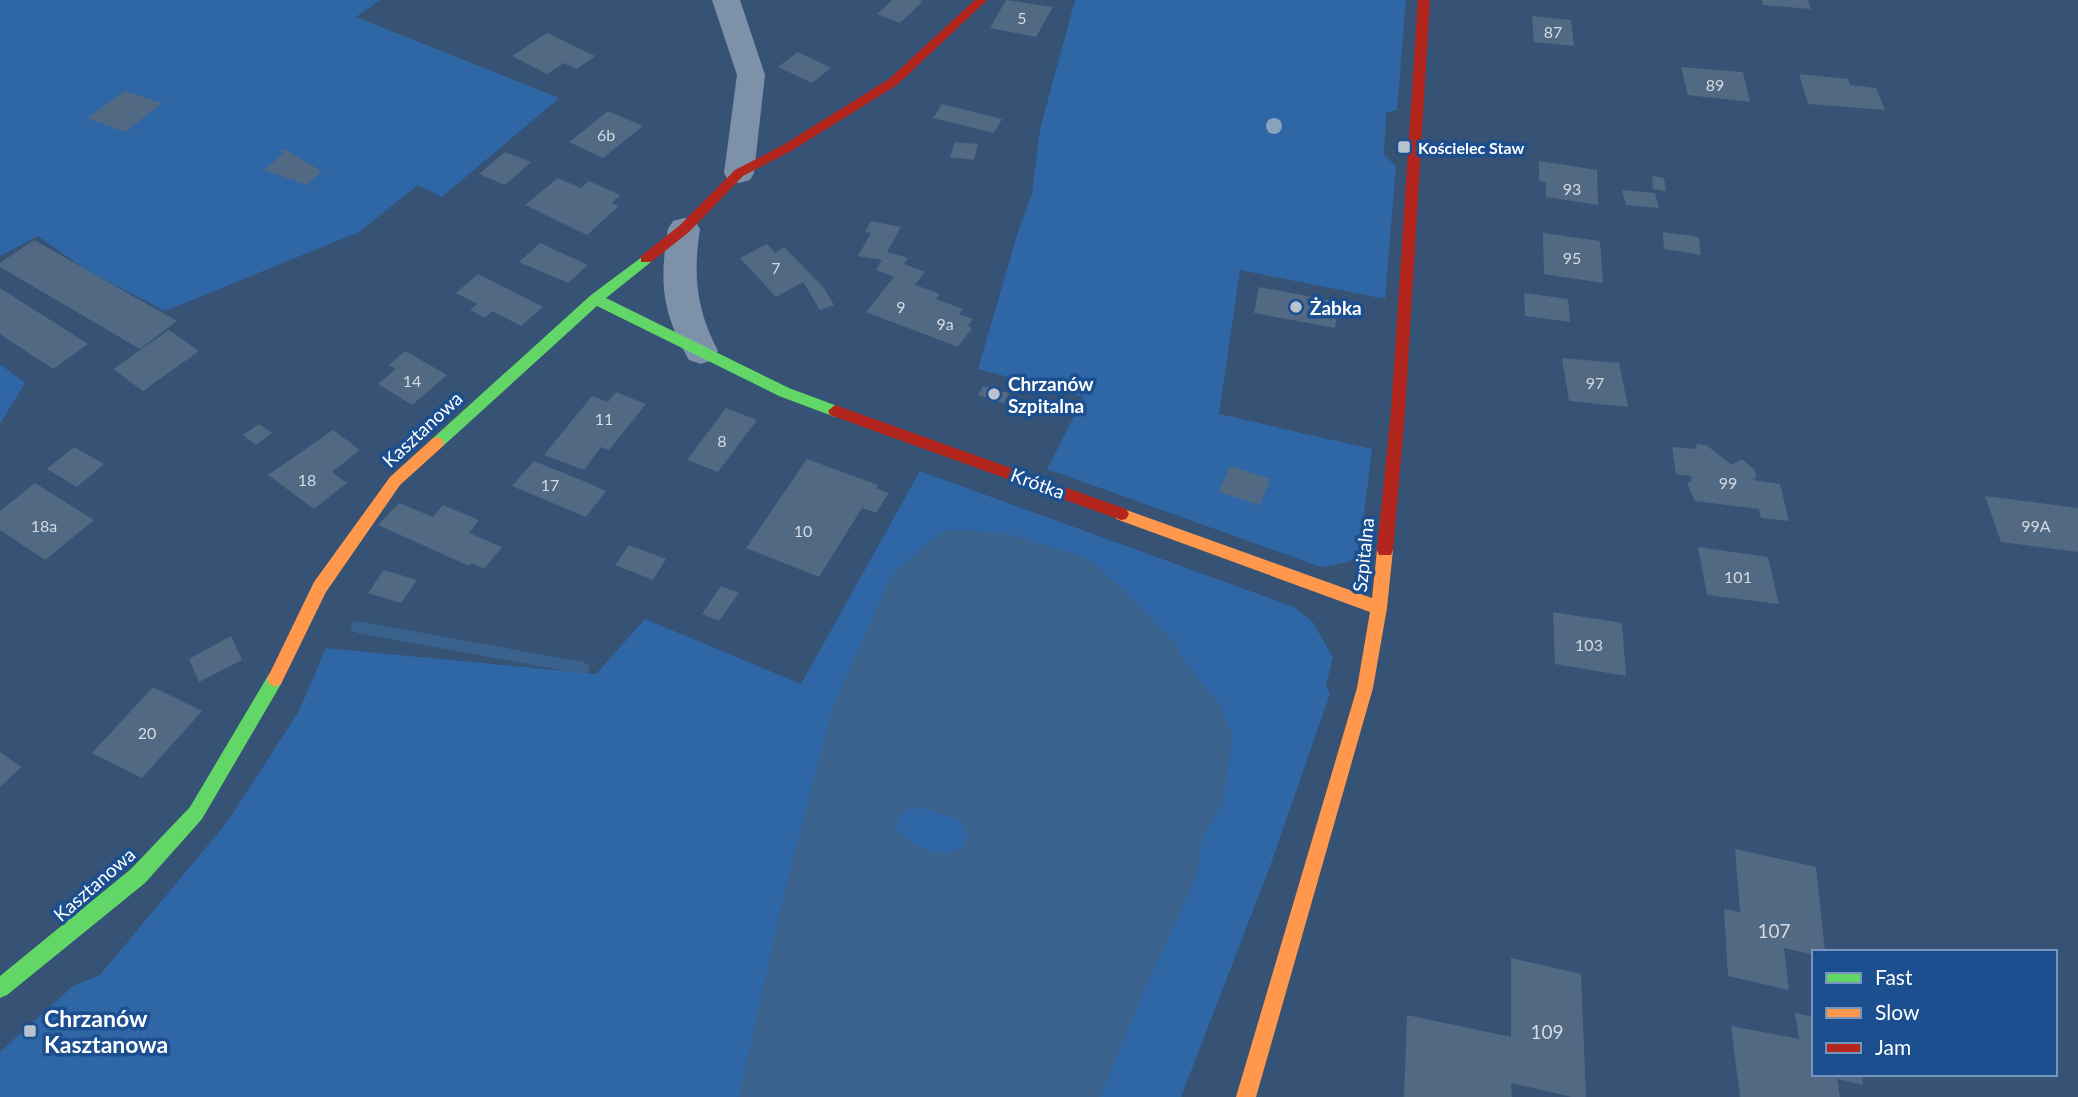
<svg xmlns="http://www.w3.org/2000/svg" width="2078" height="1097" viewBox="0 0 2078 1097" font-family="Lato,sans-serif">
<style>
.green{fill:#2f66a5}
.water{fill:#3b618d;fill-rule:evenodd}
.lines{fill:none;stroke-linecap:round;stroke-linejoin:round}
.stream{fill:#3b618d;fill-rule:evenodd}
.building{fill:#526984}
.street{fill:#7d92a8;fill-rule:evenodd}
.fast{fill:#63d668;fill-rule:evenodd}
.slow{fill:#ff974d;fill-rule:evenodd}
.jam{fill:#b3261e;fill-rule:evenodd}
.tree{fill:#8aa2be}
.poi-dot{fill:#b9c2ce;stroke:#1b4f8f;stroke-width:2.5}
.labels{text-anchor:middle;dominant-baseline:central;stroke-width:7;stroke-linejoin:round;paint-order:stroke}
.number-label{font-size:16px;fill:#d4dae0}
.far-poi-label{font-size:16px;font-weight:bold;fill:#fff;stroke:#1b4f8f;text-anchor:start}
.poi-label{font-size:19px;font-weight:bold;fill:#fff;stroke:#1b4f8f;text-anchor:start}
.street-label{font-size:19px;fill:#fff;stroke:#1b4f8f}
.near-number-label{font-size:19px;fill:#d4dae0}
.near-poi-label{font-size:23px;font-weight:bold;fill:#fff;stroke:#1b4f8f;text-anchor:start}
</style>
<rect width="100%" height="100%" fill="#365274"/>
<path class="green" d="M0,0H380L356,17L559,98L442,197L418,185L359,232L165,311L86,270L38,236L0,256Z
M1075,0H1406L1397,110L1386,113L1384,155L1396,166L1385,299L1240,270L1219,414L1372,449L1359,556L1348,562L1321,567L1047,469L1084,397L978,369L1018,232L1032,194L1040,129Z
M0,364L25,383L0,424Z
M920,471L1294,607L1312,621L1333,657L1326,685L1330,694L1269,869L1181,1097H0V1052L73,986L100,975L228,821L299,711L326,648L596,674L645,619L801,684Z"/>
<path class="water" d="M951,530L1006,533L1088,559L1123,589L1175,643L1183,659L1220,705L1232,735L1224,801L1202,839L1197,875L1144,991L1100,1097H739L783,899L832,709L891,576L936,536ZM918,807L958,819L967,832L964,846C937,862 916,848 896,828C898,814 904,810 918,807Z"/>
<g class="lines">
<path class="stream" d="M357,621L583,662L588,664L590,668L588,672L583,674L357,633L352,631L351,627L352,623Z"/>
</g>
<path class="building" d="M892,0H919L923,1L900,23L877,14Z
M1006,0L1053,7L1036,37L990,28Z
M1762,0H1808L1811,9L1763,5Z
M1532,16L1571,20L1574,46L1534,42Z
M547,33L595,56L577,69L564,63L547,74L512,56Z
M798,52L831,68L812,83L778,67Z
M1681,67L1743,72L1750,102L1688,95Z
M1799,74L1848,79L1850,85L1876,88L1885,110L1808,104Z
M125,91L162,103L125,132L87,118Z
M942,104L1002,119L994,133L933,118Z
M608,111L643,126L603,158L569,142Z
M955,142L978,144L974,160L950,157Z
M283,149L322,171L307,185L264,170L284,153L280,151Z
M505,152L531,162L505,185L479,174Z
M1539,161L1597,170L1598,205L1546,197V182L1539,181Z
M1652,176L1664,178L1666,191L1653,189Z
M558,178L581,188L589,181L620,195L612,203L619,206L587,235L525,205Z
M1622,190L1655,193L1659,208L1626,205Z
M871,221L901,227L887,252L908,258L904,264L925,272L915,285L940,294L936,299L963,309L959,314L973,319L968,326L972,328L958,347L866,312L894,277L876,270L882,260L858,256L871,233L865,232Z
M1663,232L1699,237L1701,255L1664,249Z
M1543,233L1600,241L1603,283L1544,274Z
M34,240L177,321L140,349L0,267V263Z
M540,243L588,265L568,283L519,262Z
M767,244L775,253L784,247L824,288L834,305L820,310L803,282L776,297L740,258Z
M478,274L498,284L543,307L521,326L492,311L485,318L470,310L477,304L456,293Z
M1259,287L1339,302L1335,328L1254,313Z
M0,288L88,344L53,369L0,334Z
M1524,293L1568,299L1570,322L1525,316Z
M169,330L199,351L143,391L113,369Z
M405,351L447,375L412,405L378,384L396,369L389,365Z
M1562,358L1619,363L1628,407L1569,401Z
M983,386L1009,393L1004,403L978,395Z
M616,392L646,404L609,450L601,447L584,470L544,455L592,396L608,402Z
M726,408L757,420L718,472L687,460Z
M259,424L272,433L256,445L243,435Z
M333,430L360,450L332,472L347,483L314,509L268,475Z
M1696,444L1706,445L1732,465L1742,459L1755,470L1756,477L1753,480L1780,484L1789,521L1761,518L1759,509L1695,501L1687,483L1692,481L1691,476L1676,474L1672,447L1697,449Z
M74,447L104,464L77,487L47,469Z
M807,459L878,485L876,488L889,493L876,513L862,508L819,577L746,548Z
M534,461L588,483L606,491L586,517L512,486Z
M1230,466L1270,479L1260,505L1219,492Z
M35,483L94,520L45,560L0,530V511Z
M1985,496L2078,508V552L2001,542Z
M399,503L433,517L443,505L479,520L469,533L502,547L484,569L472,563L469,566L378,525Z
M629,545L666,559L653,580L615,565Z
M1698,547L1768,557L1779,604L1707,595Z
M384,570L417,580L401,603L368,593Z
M721,586L739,593L719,621L702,614Z
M1553,612L1622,623L1626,676L1555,664Z
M231,636L242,660L199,682L189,659Z
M153,687L202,711L142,778L92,753Z
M0,752L21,767L0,787Z
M1735,849L1816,867L1825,952H1814V955L1784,948L1789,990L1728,976L1724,909L1740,912Z
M1511,958L1581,974L1586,1097H1572L1511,1083L1512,1097H1404L1407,1015L1511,1037Z
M1795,1013L1814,1017V1074H1862L1863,1085L1837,1079L1840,1097H1740L1731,1026L1799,1039Z"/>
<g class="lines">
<path class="street" d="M712,0H740L765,75L754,173L750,180L739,183L728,180L724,173L737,75Z
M684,218L695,221L700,229C693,275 696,309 718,351L713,360L701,364L689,360C662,312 659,283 668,229L673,221Z"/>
<path class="fast" d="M646,254L653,259L651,262L606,298L789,388L840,407L842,411L840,415L835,417L779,396L597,306L442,447H432L430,443L432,439L591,295Z
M275,671L281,674L283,679L281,684L202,819L145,883L7,995L0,998V976L131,869L190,807L269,674Z"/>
<path class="slow" d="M437,437L442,439L444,443L442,447L400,485L326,592L281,684L275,687L269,684L267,679L314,582L390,477L432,439Z
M1121,508L1372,598L1377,550L1379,545H1391L1393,550L1387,608L1373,688L1256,1097H1236L1357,688L1370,612L1116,519L1113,514L1116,509Z"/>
<path class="jam" d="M975,0H987L897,85L791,151L743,176L689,232L651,262H641V256L679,226L735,170L783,145L889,79Z
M1418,0H1430L1405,412L1393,550L1391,555H1379L1377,550L1391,412Z
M835,405L1126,509L1129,514L1126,519L1121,520L830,415L828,411Z"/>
</g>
<circle class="tree" cx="1274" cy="126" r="8"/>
<g class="poi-dot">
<rect x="1397" y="140" width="14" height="14" rx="3.5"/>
<circle cx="1296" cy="307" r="7"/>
<circle cx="994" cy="394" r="7"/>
<rect x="23" y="1024" width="14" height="14" rx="3.5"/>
</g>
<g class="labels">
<g class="number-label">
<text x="1022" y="17">5</text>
<text x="1553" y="31">87</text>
<text x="1715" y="84">89</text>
<text x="606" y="134">6b</text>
<text x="1572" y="188">93</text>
<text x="1572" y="257">95</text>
<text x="776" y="267">7</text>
<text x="901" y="306">9</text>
<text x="945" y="323">9a</text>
<text x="412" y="380">14</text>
<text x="1595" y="382">97</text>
<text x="604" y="418">11</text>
<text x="722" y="440">8</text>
<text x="307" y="479">18</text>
<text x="1728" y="482">99</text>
<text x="550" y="484">17</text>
<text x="44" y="525">18a</text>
<text x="2036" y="525">99A</text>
<text x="803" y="530">10</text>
<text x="1738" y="576">101</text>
<text x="1589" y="644">103</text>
<text x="147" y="732">20</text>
</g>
<g class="far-poi-label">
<text x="1418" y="147">Kościelec Staw</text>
</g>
<g class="poi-label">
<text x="1310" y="307">Żabka</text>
<text x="1008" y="383">Chrzanów<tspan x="1008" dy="22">Szpitalna</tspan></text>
</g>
<g class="street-label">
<text transform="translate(422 429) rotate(-43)">Kasztanowa</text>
<text transform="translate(1038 483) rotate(20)">Krótka</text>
<text transform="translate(1363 555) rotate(-84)">Szpitalna</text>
<text transform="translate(94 884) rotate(-41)">Kasztanowa</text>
</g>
<g class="near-number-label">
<text x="1774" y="930">107</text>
<text x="1547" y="1031">109</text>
</g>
<g class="near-poi-label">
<text x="44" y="1018">Chrzanów<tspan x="44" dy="26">Kasztanowa</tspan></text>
</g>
</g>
<rect x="1812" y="950" width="245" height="126" fill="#1b4f8f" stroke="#7695bc" stroke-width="2"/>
<rect x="1826" y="973" width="35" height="10" fill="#63d668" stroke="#7695bc" stroke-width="2"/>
<text x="1875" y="985" font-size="21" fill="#ffffff">Fast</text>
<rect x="1826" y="1008" width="35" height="10" fill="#ff974d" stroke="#7695bc" stroke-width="2"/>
<text x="1875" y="1020" font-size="21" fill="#ffffff">Slow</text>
<rect x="1826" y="1043" width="35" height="10" fill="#b3261e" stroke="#7695bc" stroke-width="2"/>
<text x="1875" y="1055" font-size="21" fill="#ffffff">Jam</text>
</svg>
